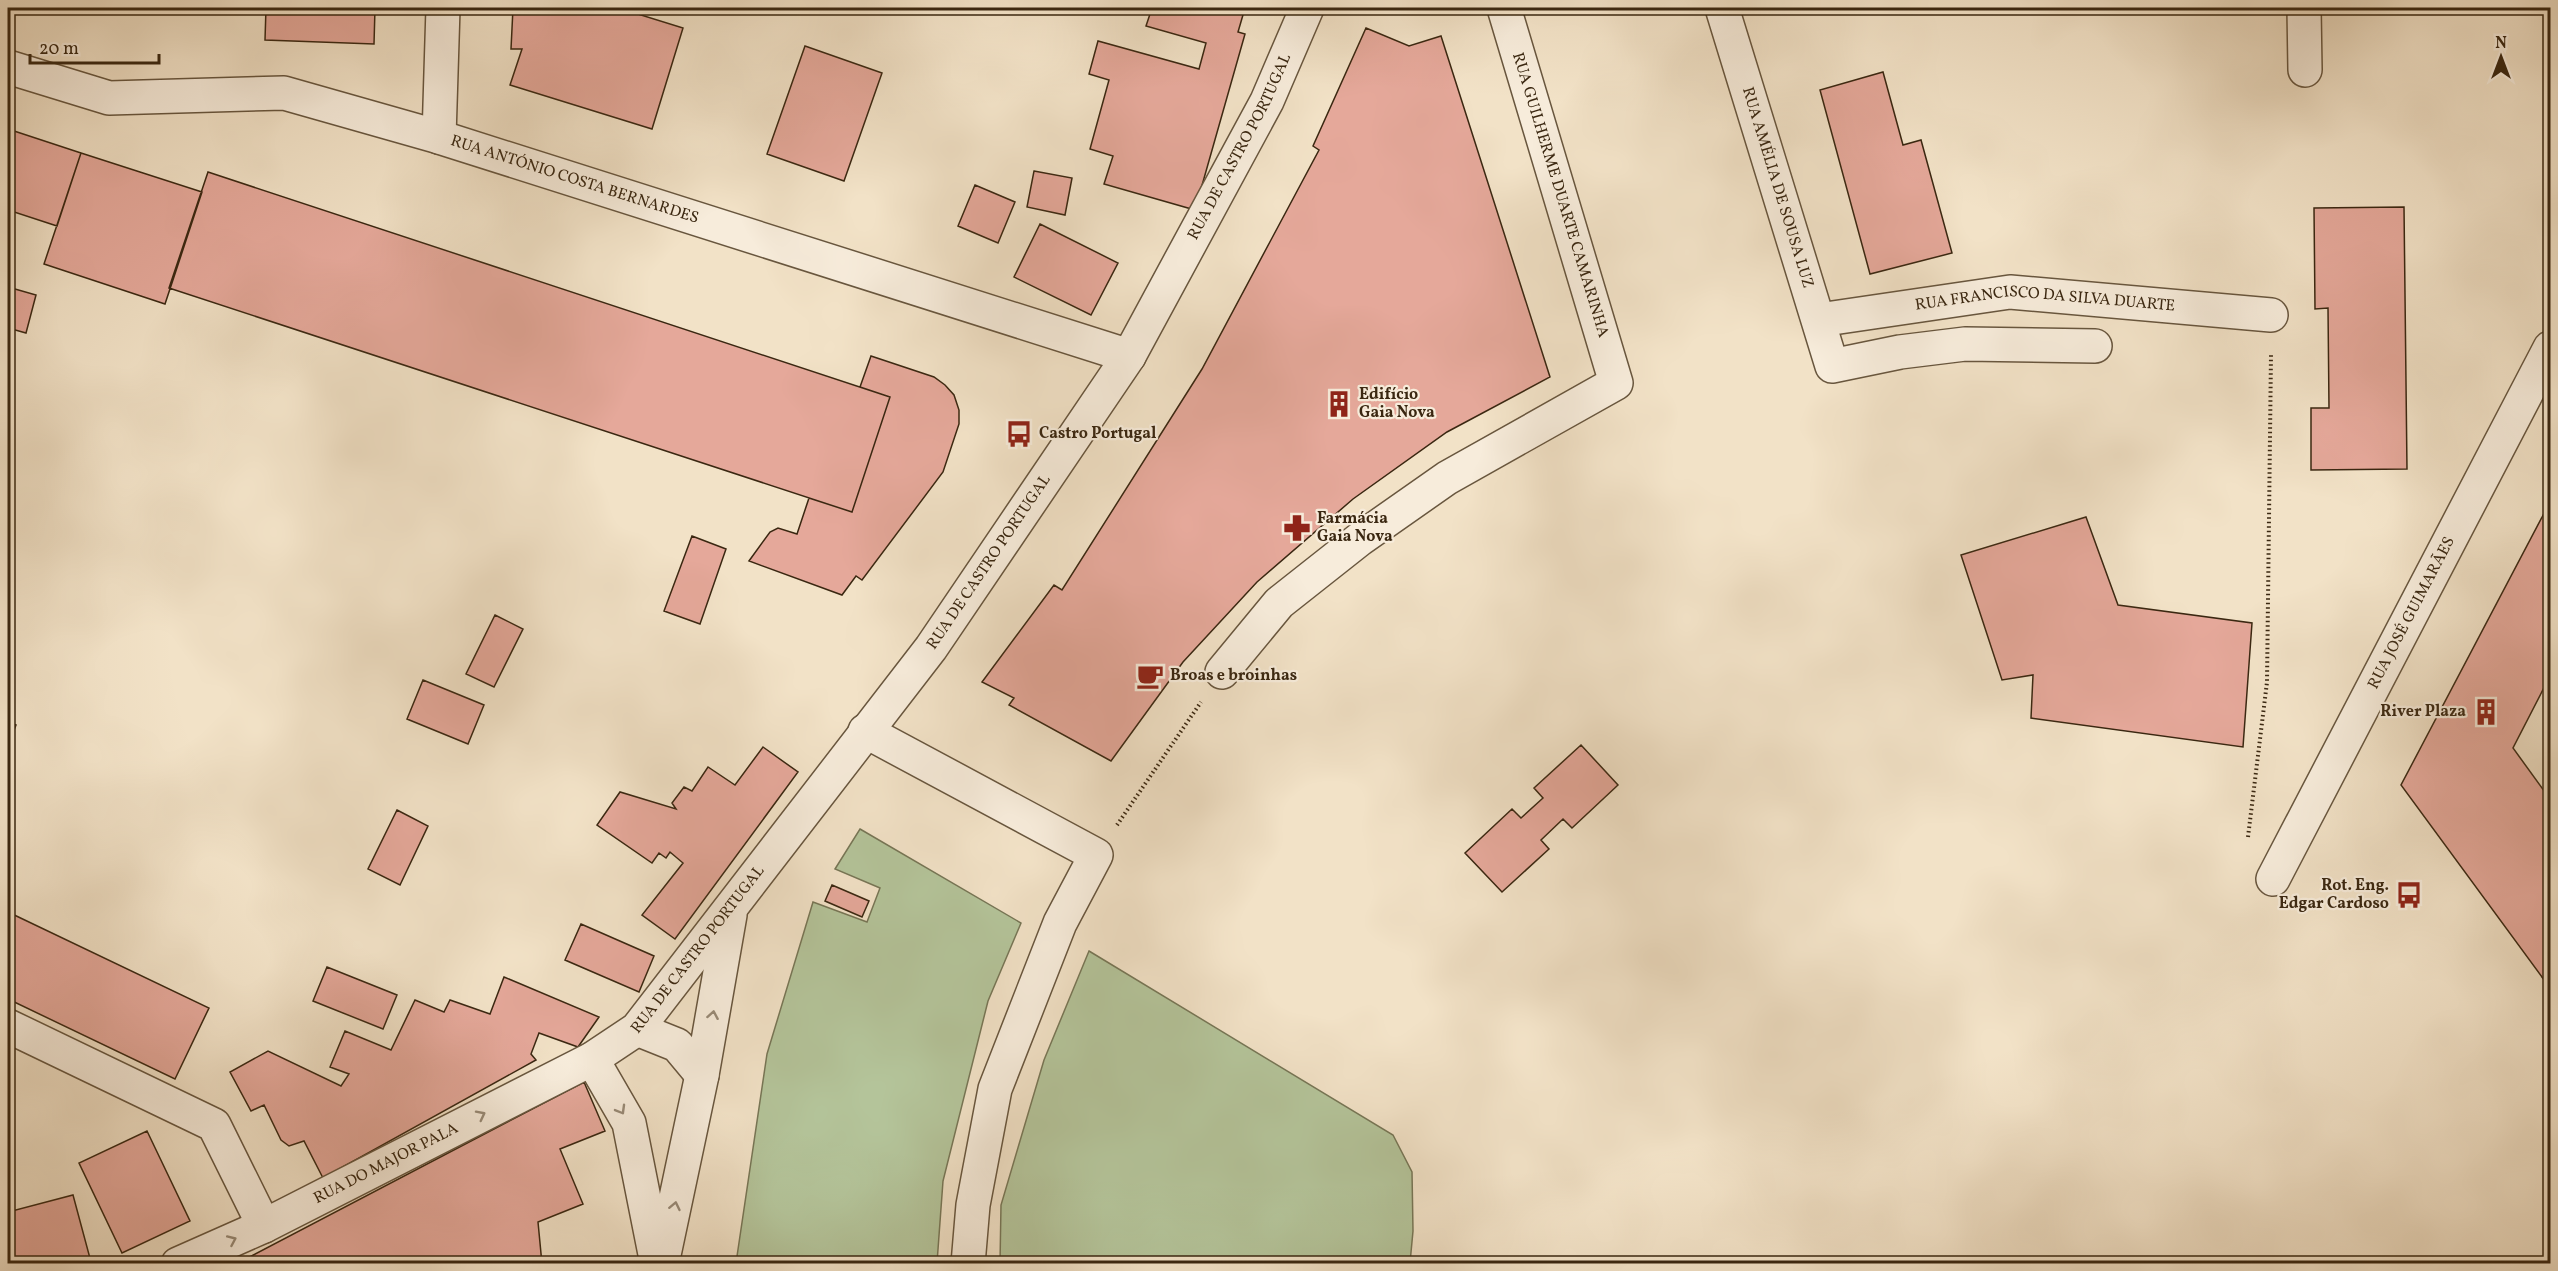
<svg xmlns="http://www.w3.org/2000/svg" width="2558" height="1271" viewBox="0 0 2558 1271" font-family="Vollkorn,serif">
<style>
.green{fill:#b4c49a;stroke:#777656;stroke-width:1.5}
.building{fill:#e5a89a;stroke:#3a2711;stroke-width:1.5}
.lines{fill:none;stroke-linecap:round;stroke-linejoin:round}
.minor-casing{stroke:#68563e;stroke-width:36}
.path{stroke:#3a2711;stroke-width:4;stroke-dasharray:1.5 3;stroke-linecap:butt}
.minor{stroke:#f7ecdb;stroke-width:33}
.oneway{stroke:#988a76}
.labels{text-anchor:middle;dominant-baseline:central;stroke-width:4.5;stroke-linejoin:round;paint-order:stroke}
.street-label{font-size:16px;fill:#3a2711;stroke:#f7ecdb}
.poi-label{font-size:16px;font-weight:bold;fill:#3a2711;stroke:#f7ecdb;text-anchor:start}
</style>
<rect width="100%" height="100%" fill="#f2e2c7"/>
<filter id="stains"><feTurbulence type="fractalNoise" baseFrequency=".00333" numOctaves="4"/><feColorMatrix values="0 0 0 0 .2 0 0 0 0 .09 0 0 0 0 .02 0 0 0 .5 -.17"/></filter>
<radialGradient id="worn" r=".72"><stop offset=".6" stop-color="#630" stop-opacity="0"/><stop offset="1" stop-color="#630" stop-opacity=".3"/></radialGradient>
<path class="green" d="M860,829L1021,923L988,1001L943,1181L937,1263H736L767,1054L813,902L867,922L880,888L835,869Z
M1089,951L1393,1135L1412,1172L1413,1231L1410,1263H1000L1001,1205L1044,1060Z"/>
<path class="building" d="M8,8H19L18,13L8,11Z
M266,8H375L374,44L265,40Z
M513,8H628V11L683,28L652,129L510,85L522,49H511Z
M1152,8H1245L1238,32L1245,34L1195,210L1104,184L1113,156L1090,149L1109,80L1089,74L1098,41L1199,69L1206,43L1146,26Z
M1366,28L1409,46L1441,36L1550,377L1447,432L1353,499L1257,582L1183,662L1111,761L1009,705L1014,698L982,682L1054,585L1062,590L1202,369L1319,150L1313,146Z
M805,46L882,73L844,181L767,154Z
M1883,72L1903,145L1921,140L1952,253L1870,274L1820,90Z
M8,129L81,153L57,226L8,210Z
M81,153L202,192L165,304L44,264Z
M1034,171L1072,178L1065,215L1027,207Z
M208,172L890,397L852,512L169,288Z
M975,185L1015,202L998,243L958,226Z
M2404,207L2407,469L2311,470V408H2329L2328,308L2315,309L2314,208Z
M1040,224L1118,263L1091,315L1014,277Z
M8,287L36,295L26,333L8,328Z
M871,356L934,377L945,385L954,395L959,410V424L943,472L862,580L856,576L842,595L749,561L770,532L778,528L797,534L809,498L852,512L890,397L860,387Z
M2550,502V676L2513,748L2550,799V988L2401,785Z
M2086,517L2118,605L2252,623L2243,747L2031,718L2033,675L2002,680L1961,555Z
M692,536L726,549L700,624L664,611Z
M495,615L523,629L494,687L466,674Z
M423,680L484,705L468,744L407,719Z
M8,722L16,725L8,746Z
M1581,745L1618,785L1572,828L1563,819L1541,840L1549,849L1502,892L1465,853L1512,809L1521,818L1543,798L1534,788Z
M763,747L798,772L675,939L642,915L683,863L670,852L666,858L659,853L652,863L597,825L620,792L676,809L672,803L684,787L692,791L708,767L735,785Z
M397,810L428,826L400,885L368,869Z
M832,885L869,901L862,917L825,901Z
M8,912L209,1008L175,1079L8,999Z
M581,924L654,956L639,992L565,960Z
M327,967L397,995L383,1029L313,1001Z
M504,977L599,1017L578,1047L539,1033L531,1054L536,1060L323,1178L304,1141L289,1146L281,1140L264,1105L251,1111L230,1072L268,1051L341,1086L349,1074L330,1067L345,1031L391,1050L415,1000L444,1012L450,1000L490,1014Z
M584,1082L605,1131L560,1149L583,1204L538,1222L542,1264H236Z
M147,1131L190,1221L122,1253L79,1163Z
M73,1195L91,1262L8,1264V1212Z
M586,1259V1264H544Z"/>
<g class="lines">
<defs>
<g id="minor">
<path id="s1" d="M1722,8L1832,366L1900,352L1965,344L2095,346"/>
<path d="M2304,8L2305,70"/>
<path id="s2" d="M8,67L109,98L284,93L439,137L1129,356"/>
<path d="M439,137L443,8"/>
<path id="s3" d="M1819,320L2010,292L2271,315"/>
<path d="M1222,672L1279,603L1360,539L1447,478L1616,383L1504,8"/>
<path d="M865,731L1096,855L1060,923L995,1089L973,1205L968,1264"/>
<path id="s4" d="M2273,879L2550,348"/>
<path d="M8,1026L214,1125L264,1226"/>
<path d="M637,1029L677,1045L702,1075"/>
<path d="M592,1059L629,1123L657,1264"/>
<path id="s5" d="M178,1264L264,1226L592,1059L637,1029L931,648L1129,356L1267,101L1307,8"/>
<path d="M662,1264L702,1075L730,915"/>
</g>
</defs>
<use href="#minor" class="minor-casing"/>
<path class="path" d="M1117,825L1201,702
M2248,837L2267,682L2271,354"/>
<use href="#minor" class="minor"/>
</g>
<defs><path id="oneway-chevron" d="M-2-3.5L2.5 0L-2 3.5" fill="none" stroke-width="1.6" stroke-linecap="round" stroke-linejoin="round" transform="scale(1.5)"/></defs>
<g class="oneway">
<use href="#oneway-chevron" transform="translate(713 1015) rotate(-80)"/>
<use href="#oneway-chevron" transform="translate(621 1110) rotate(60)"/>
<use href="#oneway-chevron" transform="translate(481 1115) rotate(-27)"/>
<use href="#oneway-chevron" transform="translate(675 1206) rotate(-78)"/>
<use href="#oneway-chevron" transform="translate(232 1240) rotate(-24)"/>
</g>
<defs>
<symbol id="building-bare" viewBox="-9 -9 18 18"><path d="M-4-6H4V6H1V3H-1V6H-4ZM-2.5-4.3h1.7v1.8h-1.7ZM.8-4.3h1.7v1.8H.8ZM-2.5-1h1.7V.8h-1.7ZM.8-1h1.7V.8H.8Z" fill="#8f2418" stroke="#f7ecdb" stroke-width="2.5" paint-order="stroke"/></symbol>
<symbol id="bus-bare" viewBox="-9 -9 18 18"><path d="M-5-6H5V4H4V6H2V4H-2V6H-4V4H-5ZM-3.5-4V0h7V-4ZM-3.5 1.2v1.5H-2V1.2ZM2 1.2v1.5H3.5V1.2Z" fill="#8f2418" stroke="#f7ecdb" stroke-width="2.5" paint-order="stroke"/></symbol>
<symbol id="pharmacy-bare" viewBox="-9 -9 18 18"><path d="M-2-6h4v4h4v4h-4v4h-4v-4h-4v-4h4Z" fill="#8f2418" stroke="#f7ecdb" stroke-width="2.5" paint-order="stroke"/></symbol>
<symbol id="cafe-bare" viewBox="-9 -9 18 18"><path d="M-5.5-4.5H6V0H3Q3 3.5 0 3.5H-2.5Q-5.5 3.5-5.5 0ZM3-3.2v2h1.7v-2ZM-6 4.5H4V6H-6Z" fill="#8f2418" stroke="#f7ecdb" stroke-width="2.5" paint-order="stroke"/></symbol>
</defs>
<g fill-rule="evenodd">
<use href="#building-bare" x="1320" y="385" width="38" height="38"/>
<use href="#bus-bare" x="1000" y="415" width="38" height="38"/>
<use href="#pharmacy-bare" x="1278" y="509" width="38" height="38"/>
<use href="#cafe-bare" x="1131" y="657" width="38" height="38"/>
<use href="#building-bare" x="2467" y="693" width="38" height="38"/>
<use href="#bus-bare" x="2390" y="876" width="38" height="38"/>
</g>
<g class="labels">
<g class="street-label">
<text stroke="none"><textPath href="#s5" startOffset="1587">RUA DE CASTRO PORTUGAL</textPath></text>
<text stroke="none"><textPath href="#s2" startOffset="584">RUA ANTÓNIO COSTA BERNARDES</textPath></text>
<text stroke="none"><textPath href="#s1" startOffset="188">RUA AMÉLIA DE SOUSA LUZ</textPath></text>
<text transform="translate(1560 195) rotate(73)">RUA GUILHERME DUARTE CAMARINHA</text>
<text stroke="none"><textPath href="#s3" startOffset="228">RUA FRANCISCO DA SILVA DUARTE</textPath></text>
<text stroke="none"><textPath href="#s5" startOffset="1101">RUA DE CASTRO PORTUGAL</textPath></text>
<text stroke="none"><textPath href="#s4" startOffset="300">RUA JOSÉ GUIMARÃES</textPath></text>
<text stroke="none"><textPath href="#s5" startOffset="616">RUA DE CASTRO PORTUGAL</textPath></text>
<text stroke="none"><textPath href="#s5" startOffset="231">RUA DO MAJOR PALA</textPath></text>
</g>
<g class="poi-label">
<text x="1359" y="395">Edifício<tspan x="1359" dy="18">Gaia Nova</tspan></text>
<text x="1039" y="434">Castro Portugal</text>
<text x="1317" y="519">Farmácia<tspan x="1317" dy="18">Gaia Nova</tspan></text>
<text x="1170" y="676">Broas e broinhas</text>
<text x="2466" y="712" text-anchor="end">River Plaza</text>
<text x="2389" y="886" text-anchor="end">Rot. Eng.<tspan x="2389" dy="18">Edgar Cardoso</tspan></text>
</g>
</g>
<rect width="2558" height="1271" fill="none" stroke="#f2e2c7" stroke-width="30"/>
<rect x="9" y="9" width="2540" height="1253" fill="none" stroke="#3a2711" stroke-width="3"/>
<rect x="15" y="15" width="2528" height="1241" fill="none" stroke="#3a2711" stroke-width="1.5"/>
<g transform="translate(2501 57)" stroke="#f7ecdb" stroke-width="4.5" paint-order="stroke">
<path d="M0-4.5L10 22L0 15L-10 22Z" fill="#3a2711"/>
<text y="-9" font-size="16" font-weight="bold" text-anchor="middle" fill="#3a2711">N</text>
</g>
<path d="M30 54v9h129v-9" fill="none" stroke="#3a2711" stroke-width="3"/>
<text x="39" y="54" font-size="18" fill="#3a2711" stroke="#f7ecdb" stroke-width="4.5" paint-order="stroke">20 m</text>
<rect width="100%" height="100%" filter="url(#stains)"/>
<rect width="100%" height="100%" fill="url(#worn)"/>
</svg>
